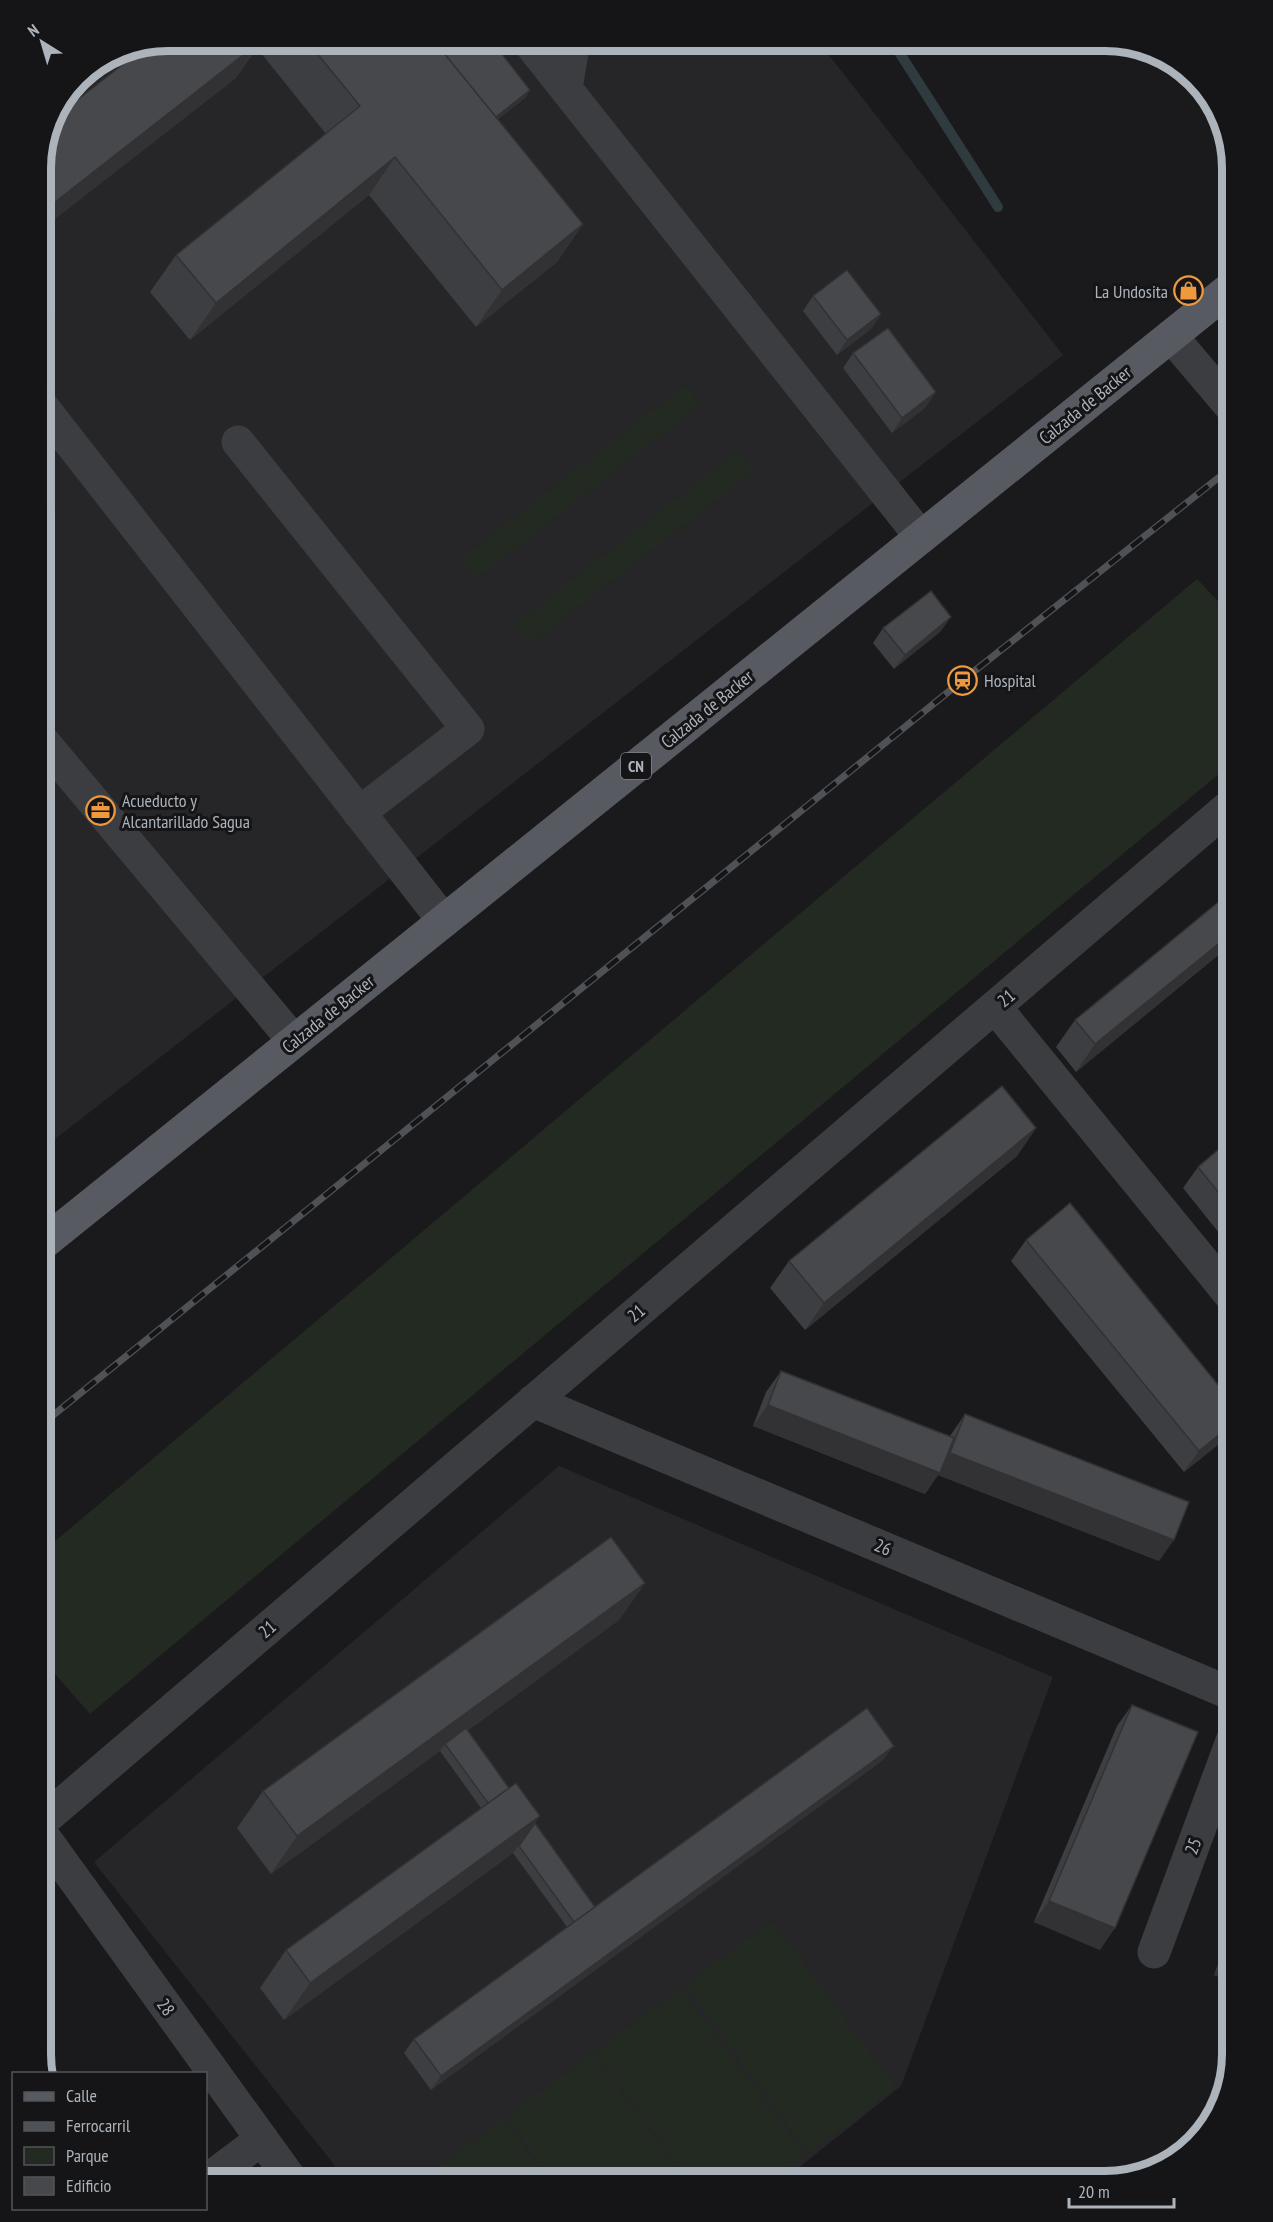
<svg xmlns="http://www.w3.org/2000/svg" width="1273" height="2222" viewBox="0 0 1273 2222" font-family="'PT Sans Narrow',sans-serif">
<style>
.built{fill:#262629}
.green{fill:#222a22}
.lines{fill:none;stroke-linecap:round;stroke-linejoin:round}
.stream{stroke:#303b40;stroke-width:10}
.minor{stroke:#3b3d41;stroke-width:33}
.major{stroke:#575a60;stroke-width:33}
.rail-casing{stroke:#4e5156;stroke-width:7}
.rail{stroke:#151517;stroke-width:4.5;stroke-dasharray:14;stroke-linecap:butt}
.wall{fill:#3d3e41}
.shaded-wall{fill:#323235}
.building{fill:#47484c;stroke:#323235;stroke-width:1.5}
.labels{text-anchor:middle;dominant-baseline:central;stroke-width:6;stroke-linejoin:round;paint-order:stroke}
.shield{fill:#151517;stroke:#7f848a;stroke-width:1.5}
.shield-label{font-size:16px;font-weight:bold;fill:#adb3bb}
.poi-label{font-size:18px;fill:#adb3bb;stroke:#151517;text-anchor:start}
.street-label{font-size:18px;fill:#adb3bb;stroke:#151517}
.rim{fill:none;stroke:#adb3bb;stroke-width:8}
</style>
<rect width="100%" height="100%" fill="#1a1a1c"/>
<path class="built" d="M168,41H818L1063,355L41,1150V160L50,119L78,78L120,50Z
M559,1466L1053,1677L901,2086L782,2181H347L94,1862Z"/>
<path class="green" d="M685,385L700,405L476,579L461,559Z
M738,451L754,471L529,645L514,625Z
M1197,579L1232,616V763L90,1714L41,1658V1553Z
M772,1921L896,2088L808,2153L685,1985Z
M681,1988L805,2155L770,2181H690L594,2052Z
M592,2053L687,2181H553L506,2117Z
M503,2119L549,2181H419Z"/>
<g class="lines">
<path class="stream" d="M892,41L998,207"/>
<path class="minor" d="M528,41L921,537
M566,88L574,41
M1171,336L1232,408
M41,405L444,921
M238,442L468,729L359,813
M41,739L294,1041
M995,1007L1232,1297
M533,1401L1232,1694
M41,1822L1232,804
M41,1833L292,2181
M1154,1952L1232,1741
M206,2181L262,2139"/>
<path class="major" d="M41,1245L1232,287"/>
<defs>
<path id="rail" d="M41,1425L963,680L1232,467"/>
</defs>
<use href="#rail" class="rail-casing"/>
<use href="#rail" class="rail"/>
</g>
<path class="wall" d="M168,40L492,41L530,90L525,98L498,119L583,224L557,262L476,327L369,195L190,340L150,292L176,255L326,134L257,48L235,79Z
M813,296L881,314L871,329L837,355L803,311Z
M853,353L926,407L892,433L843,368Z
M883,628L941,631L894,669L873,643Z
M1233,890V943L1076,1072L1056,1047L1075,1020Z
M1036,1128L1017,1156L805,1330L770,1288L789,1261Z
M1232,1138V1249L1183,1188L1198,1167Z
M1026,1240L1229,1436L1184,1472L1011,1261Z
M781,1371L950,1436L965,1414L1159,1561L938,1475L925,1494L753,1426L766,1392Z
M645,1583L619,1620L467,1731L595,1907L883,1760L431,2090L404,2053L414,2039L567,1927L513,1853L284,2020L260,1988L286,1950L481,1808L440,1751L271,1874L237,1828L263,1791Z
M1132,1705L1100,1950L1034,1922L1117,1726Z
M1232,1929V1982L1214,1975Z"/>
<path class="shaded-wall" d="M261,41L235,79L41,230V213Z
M530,90L525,98L462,147L467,139Z
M395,157L369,195L190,340L216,303Z
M583,224L557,262L476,327L502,290Z
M881,314L871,329L837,355L847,340Z
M936,392L926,407L892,433L902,418Z
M951,617L941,631L894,669L905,655Z
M1233,932V943L1076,1072L1095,1044Z
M1036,1128L1017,1156L805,1330L824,1303Z
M768,1405L937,1471L950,1453L1174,1540L1159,1561L938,1475L925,1494L753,1426Z
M1232,1424V1431L1229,1436L1184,1472L1199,1451Z
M645,1583L619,1620L447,1746L445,1744L440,1751L271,1874L297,1836Z
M894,1746L883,1760L431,2090L441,2076Z
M540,1816L513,1853L284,2020L310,1983Z
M1049,1901L1115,1928L1100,1950L1034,1922Z
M1229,1953L1232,1955V1982L1214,1975Z"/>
<path class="building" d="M168,40L261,41L41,213V160L50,121L149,44Z
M307,41H434L583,224L502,290L395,157L216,303L176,255L360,106Z
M434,41H492L530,90L496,117Z
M847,270L881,314L847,340L813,296Z
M888,328L936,392L902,418L853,353Z
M931,591L951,617L905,655L883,628Z
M1233,890V932L1095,1044L1075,1020Z
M1002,1086L1036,1128L824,1303L789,1261Z
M1232,1138V1209L1198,1167Z
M1070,1203L1232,1402V1424L1199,1451L1026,1240Z
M781,1371L954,1438L940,1473L768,1405Z
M965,1414L1189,1502L1174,1540L950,1453Z
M611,1537L645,1583L297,1836L263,1791Z
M1132,1705L1198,1732L1115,1928L1049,1901Z
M867,1708L894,1746L441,2076L414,2039Z
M466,1728L509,1788L488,1803L445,1744Z
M516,1783L540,1816L310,1983L286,1950Z
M535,1823L595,1907L574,1922L519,1846Z
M1232,1944V1955L1229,1953Z"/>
<defs>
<symbol id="shop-ring" viewBox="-11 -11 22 22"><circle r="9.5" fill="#151517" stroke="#ef993f" stroke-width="1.5"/><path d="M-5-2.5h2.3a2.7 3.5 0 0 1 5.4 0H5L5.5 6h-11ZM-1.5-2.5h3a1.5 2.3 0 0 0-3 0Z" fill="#ef993f"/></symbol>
<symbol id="station-ring" viewBox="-11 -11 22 22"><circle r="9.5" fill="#151517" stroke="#ef993f" stroke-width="1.5"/><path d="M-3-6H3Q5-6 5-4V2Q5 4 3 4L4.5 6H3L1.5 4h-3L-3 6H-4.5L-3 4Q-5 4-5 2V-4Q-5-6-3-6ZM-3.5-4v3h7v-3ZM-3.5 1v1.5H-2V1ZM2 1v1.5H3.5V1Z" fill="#ef993f"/></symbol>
<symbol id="office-ring" viewBox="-11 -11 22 22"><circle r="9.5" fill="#151517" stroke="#ef993f" stroke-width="1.5"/><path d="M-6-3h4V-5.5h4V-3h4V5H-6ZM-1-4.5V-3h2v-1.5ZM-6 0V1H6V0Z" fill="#ef993f"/></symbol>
</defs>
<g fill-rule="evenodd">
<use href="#shop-ring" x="1172" y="274" width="33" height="33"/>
<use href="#station-ring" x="946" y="664" width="33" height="33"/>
<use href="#office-ring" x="84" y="794" width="33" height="33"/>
</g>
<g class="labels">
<rect class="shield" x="621" y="753" width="30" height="26" rx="4.5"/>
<g class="shield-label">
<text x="636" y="766">CN</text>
</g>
<g class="poi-label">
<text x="1168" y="291" text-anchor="end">La Undosita</text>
<text x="984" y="680">Hospital</text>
<text x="122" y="800">Acueducto y<tspan x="122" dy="21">Alcantarillado Sagua</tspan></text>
</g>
<g class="street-label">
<text transform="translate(1085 405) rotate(-39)">Calzada de Backer</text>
<text transform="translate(707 709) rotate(-39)">Calzada de Backer</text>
<text transform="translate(1006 998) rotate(-40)">21</text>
<text transform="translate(328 1014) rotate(-39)">Calzada de Backer</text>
<text transform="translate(636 1313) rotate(-40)">21</text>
<text transform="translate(883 1547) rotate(23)">26</text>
<text transform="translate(267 1629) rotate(-41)">21</text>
<text transform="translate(1193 1846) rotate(-70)">25</text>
<text transform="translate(166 2007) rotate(54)">28</text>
</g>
</g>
<path d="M0 0H1273V2222H0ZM168 51H1105A117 117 0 0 1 1222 168V2054A117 117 0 0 1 1105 2171H168A117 117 0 0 1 51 2054V168A117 117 0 0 1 168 51Z" fill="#151517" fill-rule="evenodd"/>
<path class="rim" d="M168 51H1105A117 117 0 0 1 1222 168V2054A117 117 0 0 1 1105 2171H168A117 117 0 0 1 51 2054V168A117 117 0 0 1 168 51Z"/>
<rect x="12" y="2072" width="195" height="138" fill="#151517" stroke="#525459" stroke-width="1.5"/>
<rect x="24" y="2092" width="30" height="9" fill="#575a60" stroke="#525459" stroke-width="1.5"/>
<text x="66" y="2102" font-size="18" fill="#adb3bb">Calle</text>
<rect x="24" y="2122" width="30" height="9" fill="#4e5156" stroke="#525459" stroke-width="1.5"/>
<text x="66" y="2132" font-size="18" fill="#adb3bb">Ferrocarril</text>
<rect x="24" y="2147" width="30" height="18" fill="#222a22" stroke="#525459" stroke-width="1.5"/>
<text x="66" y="2162" font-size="18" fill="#adb3bb">Parque</text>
<rect x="24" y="2177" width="30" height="18" fill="#47484c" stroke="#525459" stroke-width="1.5"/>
<text x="66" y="2192" font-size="18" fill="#adb3bb">Edificio</text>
<g transform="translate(42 42) rotate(323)" stroke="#151517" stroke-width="4.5" paint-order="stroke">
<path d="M0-4.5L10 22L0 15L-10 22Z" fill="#adb3bb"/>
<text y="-9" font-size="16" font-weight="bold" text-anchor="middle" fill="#adb3bb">N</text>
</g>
<path d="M1069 2198v9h105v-9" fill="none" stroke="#adb3bb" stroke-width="3"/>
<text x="1078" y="2198" font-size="18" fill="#adb3bb" stroke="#151517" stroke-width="4.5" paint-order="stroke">20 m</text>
</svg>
